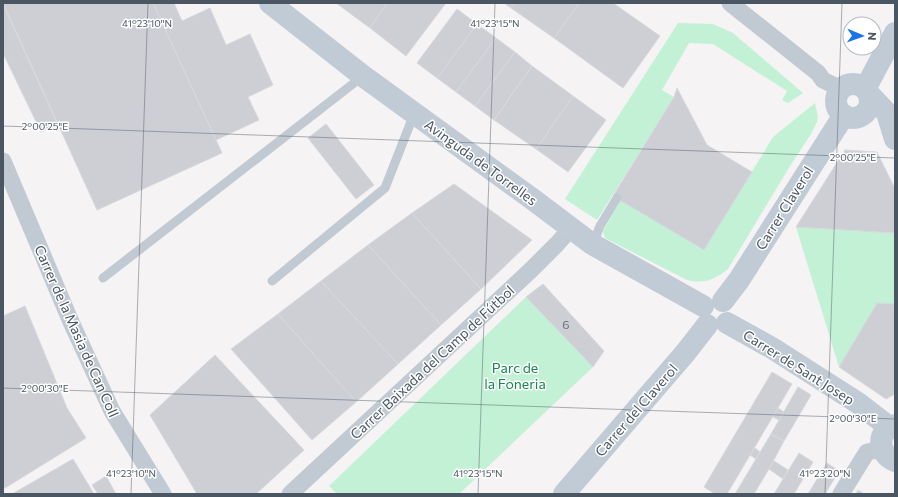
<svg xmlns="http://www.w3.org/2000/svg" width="898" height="497" viewBox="0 0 898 497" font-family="Commissioner,sans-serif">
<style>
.green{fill:#c3f1d5}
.building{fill:#cdcfd5;stroke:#d7d9de}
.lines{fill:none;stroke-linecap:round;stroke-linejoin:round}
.lane{stroke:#c1cad2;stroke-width:9}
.street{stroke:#c1cad2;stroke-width:17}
.secondary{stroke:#c1cbd6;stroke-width:22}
.ticks{fill:none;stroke:#4a5661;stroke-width:1;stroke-opacity:0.45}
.labels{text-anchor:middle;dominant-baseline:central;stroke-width:3;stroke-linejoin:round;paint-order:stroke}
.number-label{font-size:12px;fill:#6b747e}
.street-label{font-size:14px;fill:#4a5661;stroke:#fff}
.park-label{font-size:14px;fill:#17864f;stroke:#fff}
.ticks-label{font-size:10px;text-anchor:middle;fill:#4a5661;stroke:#fff;stroke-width:3;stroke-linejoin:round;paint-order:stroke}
</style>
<rect width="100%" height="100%" fill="#f5f3f3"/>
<path class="green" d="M678,23L713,24L733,33L803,93L788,103L782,100L787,91L713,44L689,43L662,90L674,97L597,220L565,199Z
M815,103L818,117L817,122L811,134L790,166L728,269C714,280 704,284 687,280L605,238L603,231L621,200L704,250L773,137Z
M796,227L895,233V304L877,303L839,367Z
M526,297L593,367L459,494H337L329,486Z"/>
<path class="building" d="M3,3H153L222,153L97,210Z
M153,3H174L182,21L210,8L226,45L250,34L273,85L248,97L259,120L216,140Z
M336,3H387L370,28Z
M387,3H446L406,56L370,28Z
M504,3H514L511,8Z
M514,3H579L554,38L511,8Z
M579,3H613L660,36L623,88L554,38Z
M3,4L58,125L41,132L3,53Z
M457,9L477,24L437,78L417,63Z
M477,24L496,38L456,92L437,78Z
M496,38L515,52L475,106L456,92Z
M515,52L532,66L494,120L475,106Z
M532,66L573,96L536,149L494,120Z
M677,88L707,145L752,172L704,250L613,196L674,97Z
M573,96L606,120L568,172L536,149Z
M326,124L374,185L356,199L308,138Z
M845,150L877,152L895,189V233L796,227Z
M454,184L532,240L481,289L412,213Z
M412,213L481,289L441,325L368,245Z
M368,245L441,325L398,364L321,281Z
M321,281L398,364L356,402L278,314Z
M543,284L604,351L593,367L526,297Z
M877,303L895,304V394L886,399L839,367Z
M25,306L67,408L86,438L5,488L3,485V316Z
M278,314L356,402L312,440L231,349Z
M215,355L304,450L256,494H197L150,415Z
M772,372L792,384L727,494H715L704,487Z
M798,387L811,395L784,441L771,434Z
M778,408L784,412L779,420L773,417Z
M771,434L784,441L769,469L754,494H735Z
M755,448L760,452L756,459L750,455Z
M799,453L813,462L794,494H774Z
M73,459L94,494H12Z
M774,461L788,470L783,479L769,469Z
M827,463L839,471L825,494H808Z
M106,476L116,494H98L92,485Z
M858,490L864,494H856Z"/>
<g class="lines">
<path class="lane" d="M593,244L600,226L617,198
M103,278L363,76
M272,281L385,188L414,114"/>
<path class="street" d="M730,3L818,73L823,80L841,89
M3,161L71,322L112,411L163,494
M290,494L531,270L557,244L571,228
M841,494L867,452L882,449"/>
<path class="secondary" d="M270,3L363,76L535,201L592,244L703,306
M836 101a17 17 0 1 1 34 0a17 17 0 1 1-34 0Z
M865,89L895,33
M868,93L887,113L895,139
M723,301L739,280L844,115
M727,323L772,348L858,403L889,427
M895,425C876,432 877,453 895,461
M564,494L686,352L707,325"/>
</g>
<path class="ticks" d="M3,126L895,158M3,388L895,419M131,494L148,3M478,494L495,3M825,494L842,3"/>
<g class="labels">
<g class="number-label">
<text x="566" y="324">6</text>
</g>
<g class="street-label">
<text transform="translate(481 162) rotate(36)">Avinguda de Torrelles</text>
<text transform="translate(784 208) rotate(-58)">Carrer Claverol</text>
<text transform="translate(77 331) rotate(66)">Carrer de la Masia de Can Coll</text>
<text transform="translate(432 362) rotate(-43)">Carrer Baixada del Camp de Fútbol</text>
<text transform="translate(799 367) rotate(32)">Carrer de Sant Josep</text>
<text transform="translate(636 410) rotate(-49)">Carrer del Claverol</text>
</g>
<g class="park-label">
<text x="515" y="367">Parc de<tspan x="515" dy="16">la Foneria</tspan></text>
</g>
</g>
<g class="ticks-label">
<text x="147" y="27">41°23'10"N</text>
<text x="495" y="27">41°23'15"N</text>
<text x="45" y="130">2°00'25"E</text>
<text x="853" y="161">2°00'25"E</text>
<text x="45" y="392">2°00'30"E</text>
<text x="853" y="422">2°00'30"E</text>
<text x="131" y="477">41°23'10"N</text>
<text x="478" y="477">41°23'15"N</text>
<text x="825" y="477">41°23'20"N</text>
</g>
<rect width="898" height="497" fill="none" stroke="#4a5661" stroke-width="8"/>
<g transform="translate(862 36) rotate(92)"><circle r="19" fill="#ffffff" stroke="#b7bbc0"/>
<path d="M0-3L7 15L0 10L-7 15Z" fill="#1a73e8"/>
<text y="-6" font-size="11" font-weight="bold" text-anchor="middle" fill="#4a5661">N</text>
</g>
</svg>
